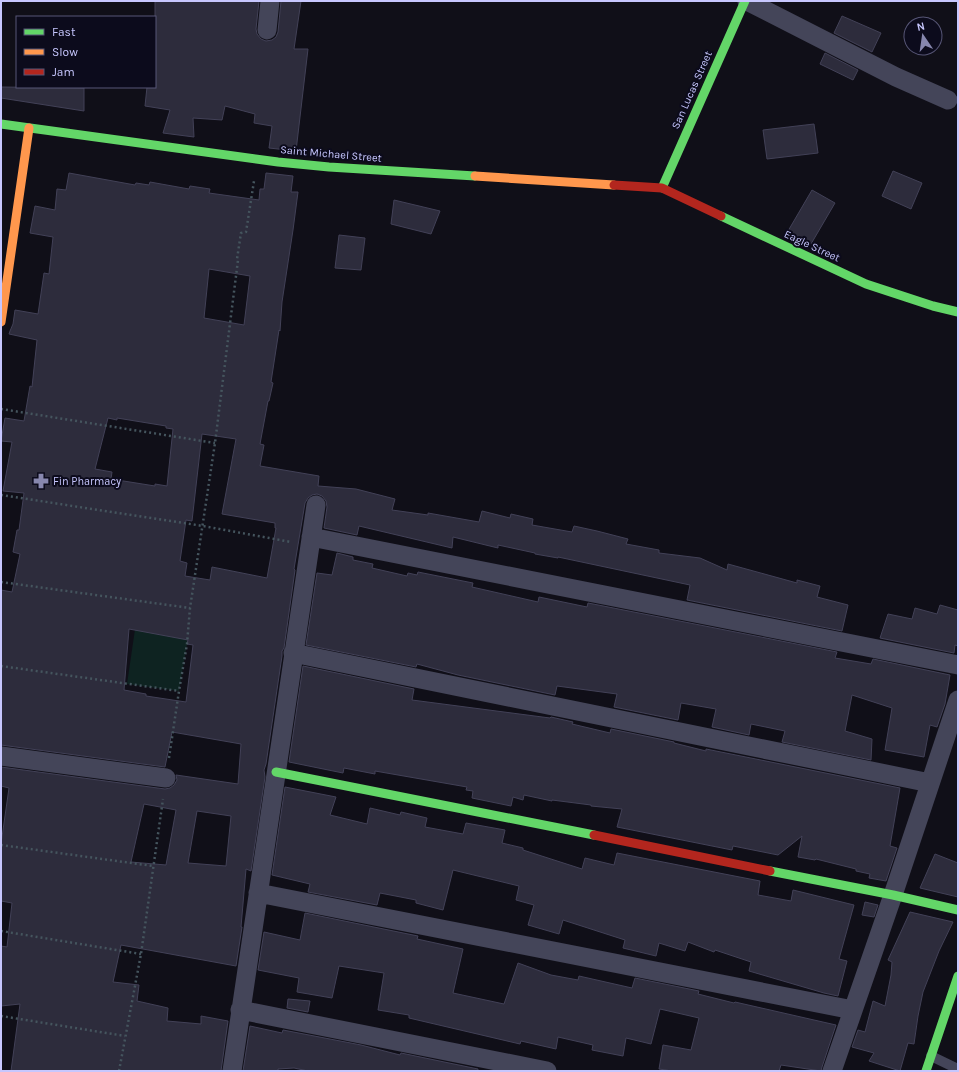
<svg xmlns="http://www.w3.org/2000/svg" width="959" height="1072" viewBox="0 0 959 1072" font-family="Karla,sans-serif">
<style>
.green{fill:#0e2321}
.building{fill:#2d2c3c;stroke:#424157;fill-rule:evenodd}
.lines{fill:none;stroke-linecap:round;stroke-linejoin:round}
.path{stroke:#45555e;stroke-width:2.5;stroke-dasharray:2 3;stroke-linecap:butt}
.lane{stroke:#444559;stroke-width:10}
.street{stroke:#444559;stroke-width:19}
.fast{stroke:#63d668;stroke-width:9}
.slow{stroke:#ff974d;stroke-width:9}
.jam{stroke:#b3261e;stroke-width:9}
.labels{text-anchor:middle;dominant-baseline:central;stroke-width:4;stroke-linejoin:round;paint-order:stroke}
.street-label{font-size:11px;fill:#c7c7fe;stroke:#0c0b1c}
.poi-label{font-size:11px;fill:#c7c7fe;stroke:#0c0b1c;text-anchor:start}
</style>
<rect width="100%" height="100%" fill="#100f18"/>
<path class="green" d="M139,602L190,608L187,644L179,691L127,684Z"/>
<path class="building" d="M155,1H259L256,29L257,34L261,39L266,41L272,40L276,37L278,32L281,1H301L294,49H308L296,151L269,148L272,126L254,123L255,114L225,106L222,120L193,118L194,137L163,133L170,110L145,106L147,87H155Z
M842,16L881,33L872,52L834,33Z
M825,53L858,70L853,80L820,64Z
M1,87L84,88V111L1,98Z
M814,124L818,153L767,159L763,130Z
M893,171L922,183L911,209L882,196Z
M69,173L135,185L136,183L149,185L150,182L189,189L190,186L210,189L209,193L259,200L260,189H264L266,173L293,176L291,192H298L293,230L282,302L280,331L279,330L271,382L273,383L269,401H268L260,444L264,445L260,466L319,476L318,486L356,489L395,499L392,510L428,515V513L479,522L482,511L510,518L511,514L533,519L532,525L572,532L574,526L597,531L628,539L626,544L659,550V553L700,558L727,570L728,564L797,583V580L820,586L817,597L848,605L842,631L687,600L690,585L558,557V558L535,554V553L498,545V548L453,537L452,548L359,526L357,535L324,528L327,507L326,501L322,496L317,494L312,495L308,498L305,503L294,569L295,570L284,648L282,651V656L266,764L264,770L265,777L251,871L246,869L241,927H242L236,966L121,945L113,982L139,985L137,1001L168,1008L167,1021L201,1024V1016L228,1021L221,1071H11L20,1004L1,1006V946L7,947L12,903L1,901V844L9,788L1,786V767L165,789L170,788L174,785L177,780L176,775L238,784L241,744L172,732L165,767L1,745V590L12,592L20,554L13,552L17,530H19L24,493L3,491L12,442L1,441L5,418L24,421L30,386L32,387L37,340L9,334L10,331L13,324L15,310L38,314L44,273L49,274L53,237L30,233L35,206L55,210L57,189L66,190ZM209,269L250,276L244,325L204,318ZM108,418L117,420V418L166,426V428L173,429L167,486L155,484V486L111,479L112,472L95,469ZM202,434L236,439L222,514L275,523V528H276L267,578L212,567L210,580L185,576L187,563L180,561L186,520L192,521ZM129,629L188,640L187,644L193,645L186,702L146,696V694L124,690ZM144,804L176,810L166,865L131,862ZM197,811L231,816L226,866L188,863Z
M812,190L835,203L811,244L788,231Z
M394,200L440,211L431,234L391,224Z
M339,235L365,238L361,270L335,268Z
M337,553L353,557V560L373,564L372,568L407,576L408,573L417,575L418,572L473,583L472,587L538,602L539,597L587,607L588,603L837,652L835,658L871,664L873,659L950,675L945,704L937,727L930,725L924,757L885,750L892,708L852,695L845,731L872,739L871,760L782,742L785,731L751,724L749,735L712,727L716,709L681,703L678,720L614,707L617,694L557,686L555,695L458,675L417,664L416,667L306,645L317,573L332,575Z
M940,605L958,610V646L955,645L954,653L880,638L888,614L912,619L915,608L937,614Z
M303,666L414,689L412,700L550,718L551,717L573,722L572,724L610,733L611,729L674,742V743L706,751V749L900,788L890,846L897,848L886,881L869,878L870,874L856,871V869L816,859L815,860L798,857L802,836L778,855L733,846L732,850L617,827L622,809L591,806V805L552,800V801L524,795L523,800L513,797L511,806L472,798L473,791L466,790L467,787L375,771V774L344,768L343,773L289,762Z
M285,787L336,797L330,815L367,824L370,808L400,815L401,812L427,818L425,827L463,834L466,823L505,830L502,843L523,848V850L582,869L585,858L614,865L617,853L760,881L758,895L791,901L793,890L854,905L839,959L847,961L838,996L824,993L749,971L751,962L715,950L714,952L688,942L685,951L659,943L656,956L623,948L625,940L563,920L559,934L528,925L534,905L516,900L519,886L453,870L443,910L416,903V900L380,893L377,905L308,892L310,884L272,875Z
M935,854L958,863V897L920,888Z
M865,902L878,905L874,917L862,915Z
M910,912L953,922L939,951L923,992L918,1016L914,1044L908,1043L900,1071L869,1061L874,1053L852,1047L858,1030L865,1032L873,1001L885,1006L891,975L892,962L888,960Z
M305,913L418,936L417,939L463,949L453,993L504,1004L518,963L551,975L578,980L579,976L632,988L635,978L699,991L698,994L734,1003L735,1002L836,1025L822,1067L821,1071L781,1065L779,1071H672L659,1069L663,1045L691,1050L699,1018L660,1009L651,1044L626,1038L623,1056L592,1050L593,1045L558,1037L556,1049L521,1041L520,1044L409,1018V1015L378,1010L384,973L339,966L332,998L297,992L299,978L258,970L264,932L300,940Z
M288,999L310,1001L308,1012L287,1008Z
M250,1026L282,1033L283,1030L361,1045L400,1055L401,1053L478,1069V1071H308L294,1068L278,1069V1071H243Z"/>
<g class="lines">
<path class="path" d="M1,409L215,443
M1,495L203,526L291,542
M1,582L190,608
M1,666L179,691
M169,758L179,691L187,644L190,608L215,443L238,260L237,259L241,233L246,232L254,181
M1,845L153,866
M1,931L141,954
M1,1016L125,1036
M119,1071L141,954L163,799"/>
<path class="lane" d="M931,1056L958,1069"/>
<path class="street" d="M747,1L896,77L948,100
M267,30L270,1
M311,537L958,665
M293,653L930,783
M1,756L166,778
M258,893L853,1010
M240,1010L547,1071
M232,1071L316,505
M832,1071L893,895L958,700"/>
<path class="fast" d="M1,124L278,162L329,167L475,176
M662,188L745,1
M721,216L866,284L933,306L958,312
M276,772L594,835
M770,871L893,895L958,910
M926,1071L958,976"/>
<path class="slow" d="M475,176L614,185
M1,322L29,128"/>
<path class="jam" d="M614,185L662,188L721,216
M594,835L770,871"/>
</g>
<defs>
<symbol id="pharmacy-bare" viewBox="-9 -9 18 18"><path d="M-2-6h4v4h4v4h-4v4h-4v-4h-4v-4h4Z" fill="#8787ae" stroke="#0c0b1c" stroke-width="2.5" paint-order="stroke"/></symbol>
</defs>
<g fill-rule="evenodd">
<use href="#pharmacy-bare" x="30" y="470" width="22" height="22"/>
</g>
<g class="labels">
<g class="street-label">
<text transform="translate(692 90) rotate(-66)">San Lucas Street</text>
<text transform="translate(331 154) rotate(5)">Saint Michael Street</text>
<text transform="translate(812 246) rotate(25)">Eagle Street</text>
</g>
<g class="poi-label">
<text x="53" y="481">Fin Pharmacy</text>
</g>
</g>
<rect width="959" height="1072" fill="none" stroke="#c7c7fe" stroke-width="4"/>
<rect x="16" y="16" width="140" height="72" fill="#0c0b1c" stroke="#575676"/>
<rect x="24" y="29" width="20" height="6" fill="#63d668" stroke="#575676"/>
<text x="52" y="36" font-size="12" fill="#c7c7fe">Fast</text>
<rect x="24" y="49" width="20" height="6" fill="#ff974d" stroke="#575676"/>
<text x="52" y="56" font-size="12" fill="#c7c7fe">Slow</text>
<rect x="24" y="69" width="20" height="6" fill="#b3261e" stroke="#575676"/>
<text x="52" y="76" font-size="12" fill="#c7c7fe">Jam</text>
<g transform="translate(923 36) rotate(347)"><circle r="19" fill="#0c0b1c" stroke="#575676"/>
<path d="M0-3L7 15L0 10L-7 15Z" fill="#8787ae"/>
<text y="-6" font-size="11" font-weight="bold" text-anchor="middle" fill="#c7c7fe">N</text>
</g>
</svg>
